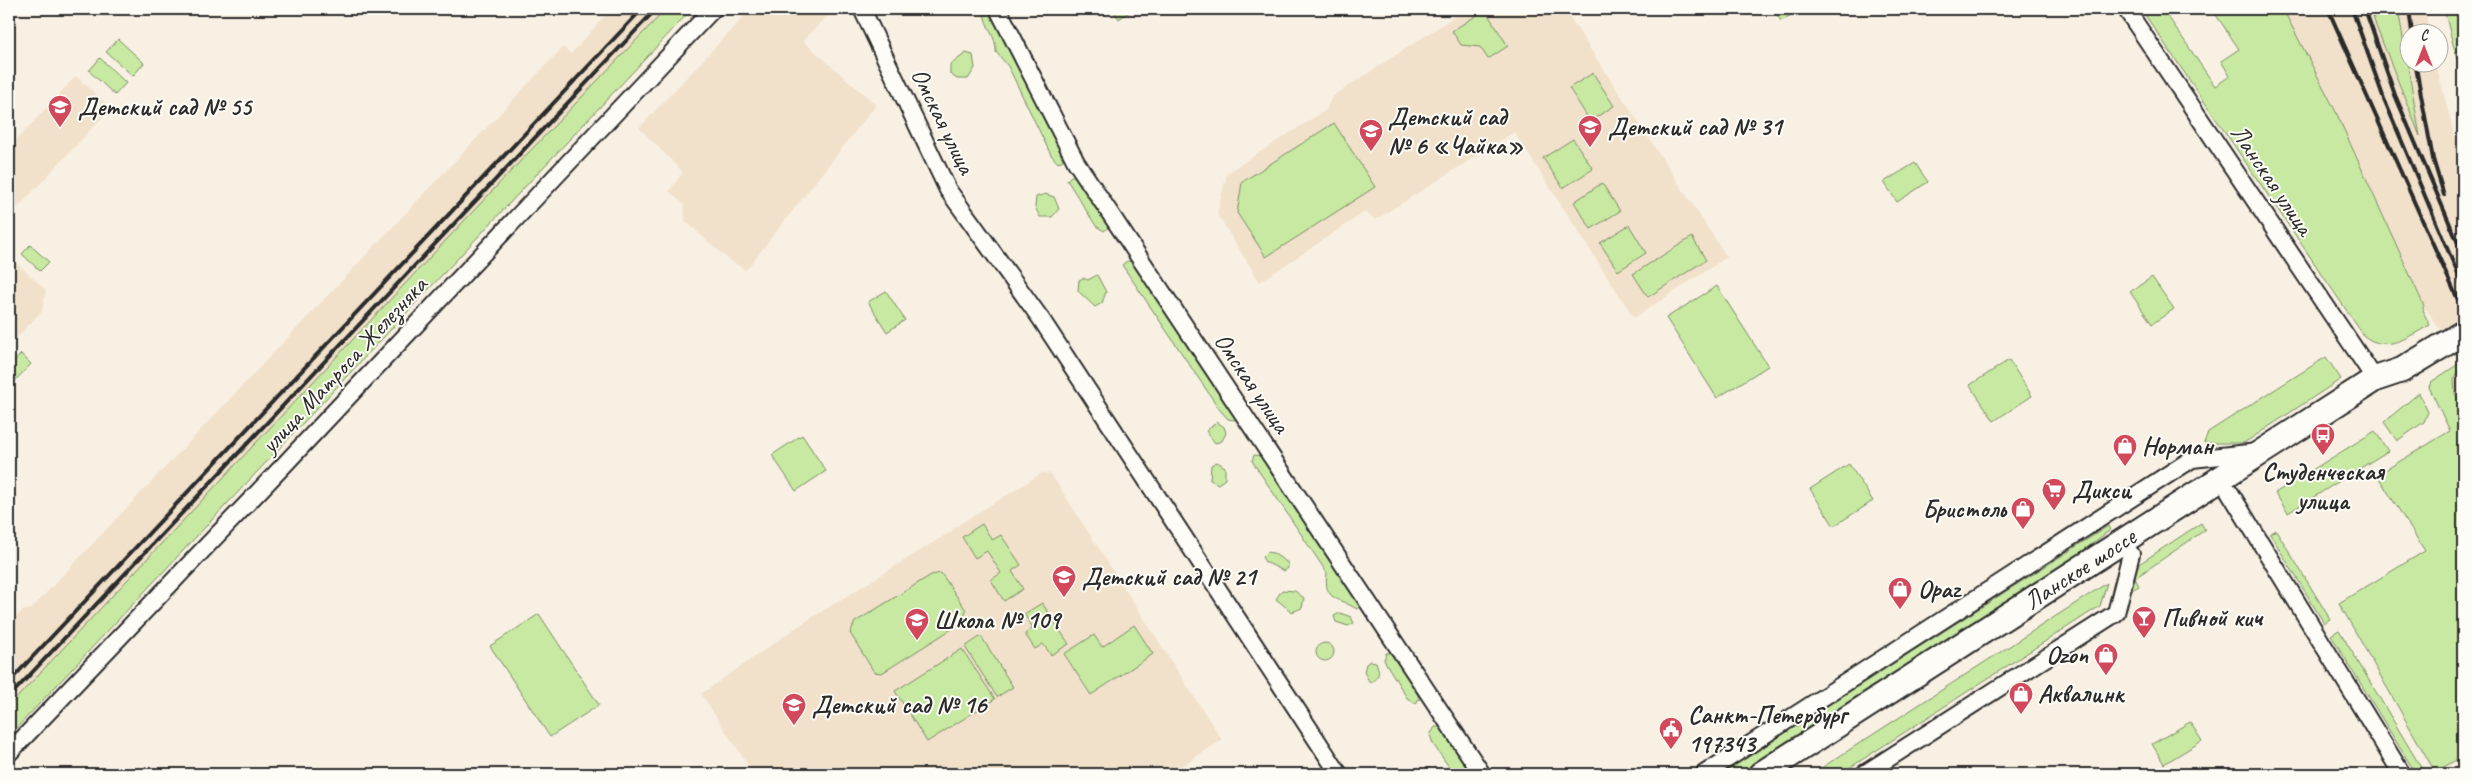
<svg xmlns="http://www.w3.org/2000/svg" width="2472" height="783" viewBox="0 0 2472 783" font-family="Caveat,sans-serif">
<style>
.built{fill:#f1e1cb}
.green{fill:#c8e9a1;stroke:#7a8a66}
.lines{fill:none;stroke-linecap:round;stroke-linejoin:round}
.street-casing{stroke:#2b2b2b;stroke-width:20}
.secondary-casing{stroke:#2b2b2b;stroke-width:28}
.street{stroke:#fdfcf7;stroke-width:16}
.secondary{stroke:#fdfcf7;stroke-width:24}
.rail{stroke:#2b2b2b;stroke-width:4}
.labels{text-anchor:middle;dominant-baseline:central;stroke-width:4;stroke-linejoin:round;paint-order:stroke}
.poi-label{font-size:25px;font-weight:bold;fill:#2b2b2b;stroke:#fdfcf7;text-anchor:start}
.street-label{font-size:25px;fill:#2b2b2b;stroke:#fdfcf7}
</style>
<rect width="100%" height="100%" fill="#f8f0e3"/>
<filter id="ink" filterUnits="userSpaceOnUse"><feTurbulence type="fractalNoise" baseFrequency=".02" numOctaves="2"/><feDisplacementMap in="SourceGraphic" scale="10" xChannelSelector="R" yChannelSelector="G"/><feConvolveMatrix kernelMatrix="1 2 1 2 8 2 1 2 1" color-interpolation-filters="sRGB"/></filter>
<g filter="url(#ink)">
<path class="built" d="M611,9H690L9,728V625L22,611L31,609L563,47L571,54Z
M751,9H833L803,41L876,105L746,270L729,260L685,221L684,205L669,191L683,172L639,128Z
M1466,9H1564L1727,257L1634,318L1514,132L1375,220L1365,212L1260,282L1217,214L1227,173L1326,110L1332,97Z
M2283,9H2425L2429,32H2410V62L2436,63L2455,138L2463,148V406L2456,393L2454,379L2463,364L2424,306L2335,110Z
M76,76L111,108L9,217V148Z
M9,256L46,290L42,311L9,346Z
M1042,473L1051,474L1222,740L1169,774H754L701,694L800,625L952,531V529Z"/>
<path class="green" d="M666,9H692L9,736V706L509,173Z
M1112,9H1134L1119,19Z
M1773,9H1801L1781,21Z
M2141,9H2163L2215,86L2230,76L2221,61L2239,49L2212,9H2226L2229,13L2235,9H2283L2335,110L2424,306L2422,310L2430,325C2409,336 2387,354 2364,336Z
M2371,9H2398L2420,136L2376,26Z
M2444,9H2463V83Z
M1485,10L1508,46L1488,59L1480,47L1461,45L1452,31Z
M984,12H991L1058,147L1063,160L1058,163L1051,155L1008,66L996,52C997,37 985,27 984,12Z
M118,39L144,63L133,76L106,52Z
M966,53L973,55L975,68L968,79H957L950,74V65Z
M100,58L126,83L115,95L89,71Z
M1593,73L1614,106L1590,121L1569,88Z
M1334,123L1375,187L1266,257L1237,213L1242,182Z
M1573,139L1593,169L1563,188L1543,158Z
M1915,163L1928,182L1897,202L1884,182Z
M1071,176H1077L1110,226L1104,231L1096,226L1067,180Z
M1602,183L1620,211L1591,229L1574,202Z
M1045,194L1054,197L1059,209L1052,217H1040L1035,207L1036,197Z
M1629,225L1646,253L1618,271L1600,243Z
M1692,237L1706,260L1648,297L1633,274Z
M30,245L49,262L40,271L22,254Z
M1127,261L1132,262L1237,416L1235,420L1228,419L1220,410L1122,265Z
M1097,275L1106,292L1102,303L1095,307L1078,291L1079,280L1083,278L1088,280Z
M2152,277L2174,309L2152,324L2130,292Z
M1717,286L1768,366L1717,398L1666,318Z
M886,291L905,320L887,332L868,302Z
M21,354L31,364L9,387V367Z
M2326,357L2341,379L2244,443H2204L2208,432Z
M2009,360L2032,396L1994,421L1970,385Z
M2463,361L2454,379L2455,394L2463,407V756L2435,772L2339,603L2425,551L2377,475L2450,431L2429,387L2431,382Z
M2419,393L2428,412L2424,422L2397,441L2384,422Z
M1217,422L1224,427L1226,433L1222,441L1215,443L1206,431Z
M2375,431L2388,451L2288,513L2275,493Z
M802,435L826,471L796,491L772,455Z
M1254,455L1263,456L1361,606L1357,609C1337,597 1323,600 1327,573L1252,461Z
M1217,462L1225,467V479L1218,484L1210,480L1211,465Z
M1849,464L1873,501L1834,526L1810,489Z
M2201,523L2205,530L2135,578L2139,586L2132,590L2129,584L2139,564Z
M982,524L992,540L1001,535L1021,565L1012,571L1023,589L1004,601L991,580L1001,573L987,551L975,558L962,537Z
M2108,526L2110,530L2045,580L1742,774H1721Z
M2276,530L2330,619L2324,623L2270,534Z
M1267,552L1273,553L1288,563V568L1284,571L1265,562L1262,557Z
M941,573L966,610L963,622L882,673L874,672L850,633L855,622L931,575Z
M2107,583L2100,606L1840,774H1812Z
M1282,590L1295,591L1304,598L1302,608L1292,612L1276,599Z
M1042,603L1069,644L1051,655L1043,644L1035,649L1025,634L1033,628L1024,614Z
M1340,613L1351,617L1354,623L1348,626L1336,622L1334,616Z
M539,614L599,705L550,737L490,646Z
M1134,625L1153,654L1091,695L1064,654L1094,635L1102,647Z
M2339,630L2425,774H2416L2331,635Z
M981,636L1013,687L997,697L965,647Z
M1316 652a9 9 0 1 1 18 0a9 9 0 1 1-18 0Z
M962,649L995,699L927,742L895,691Z
M1386,653H1391L1414,685L1419,698L1416,704L1407,698L1384,660Z
M1370,661L1376,662C1380,673 1380,676 1370,683L1364,672L1366,664Z
M2190,722L2202,741L2164,764L2152,744Z
M1435,727H1442L1474,774H1454L1433,744L1430,735Z"/>
<g class="lines">
<defs>
<path id="street" d="M862,9L948,190L1041,319L1339,774
M998,9L1076,162L1482,774
M2126,9L2375,379
M2229,491L2402,774
M9,753L284,465L713,9
M1704,774L2192,459L2258,452
M1864,774L2116,613L2131,554"/>
<path id="secondary" d="M1761,774L2375,379L2402,370L2463,333"/>
</defs>
<use href="#street" class="street-casing"/>
<use href="#secondary" class="secondary-casing"/>
<use href="#street" class="street"/>
<use href="#secondary" class="secondary"/>
<path class="rail" d="M2328,9L2463,311
M2352,9L2384,99L2463,286
M2365,9L2395,95L2463,255
M2409,9L2412,32
M2415,62L2433,159L2444,195
M9,682L642,9
M9,697L656,9"/>
</g>
</g>
<defs>
<symbol id="school-pin" viewBox="-11 -11 22 30"><path d="M0 17L-7.5 6A9.5 9.5 0 1 1 7.5 6Z" fill="#d1495b" stroke="#fdfcf7"/><path d="M0-5L7-2L0 1L-7-2ZM-4 1L0 2.5L4 1V4Q0 6-4 4Z" fill="#fff"/></symbol>
<symbol id="bus-pin" viewBox="-11 -11 22 30"><path d="M0 17L-7.5 6A9.5 9.5 0 1 1 7.5 6Z" fill="#d1495b" stroke="#fdfcf7"/><path d="M-5-6H5V4H4V6H2V4H-2V6H-4V4H-5ZM-3.5-4V0h7V-4ZM-3.5 1.2v1.5H-2V1.2ZM2 1.2v1.5H3.5V1.2Z" fill="#fff"/></symbol>
<symbol id="shop-pin" viewBox="-11 -11 22 30"><path d="M0 17L-7.5 6A9.5 9.5 0 1 1 7.5 6Z" fill="#d1495b" stroke="#fdfcf7"/><path d="M-5-2.5h2.3a2.7 3.5 0 0 1 5.4 0H5L5.5 6h-11ZM-1.5-2.5h3a1.5 2.3 0 0 0-3 0Z" fill="#fff"/></symbol>
<symbol id="supermarket-pin" viewBox="-11 -11 22 30"><path d="M0 17L-7.5 6A9.5 9.5 0 1 1 7.5 6Z" fill="#d1495b" stroke="#fdfcf7"/><path d="M-6-5.5h2.5l.6 2H6L4.5 2H-2.5L-4.4-4H-6ZM-1.5 3.2a1.3 1.3 0 1 0 .1 0ZM3 3.2a1.3 1.3 0 1 0 .1 0Z" fill="#fff"/></symbol>
<symbol id="bar-pin" viewBox="-11 -11 22 30"><path d="M0 17L-7.5 6A9.5 9.5 0 1 1 7.5 6Z" fill="#d1495b" stroke="#fdfcf7"/><path d="M-6-5H6L.8 .8V4.5H3.5V6h-7V4.5H-.8V.8Z" fill="#fff"/></symbol>
<symbol id="civic-pin" viewBox="-11 -11 22 30"><path d="M0 17L-7.5 6A9.5 9.5 0 1 1 7.5 6Z" fill="#d1495b" stroke="#fdfcf7"/><path d="M-.6-6.5H3V-4.5H.6V-3L4-1V1h2V6H-6V1h2V-1L-.6-3ZM-1.2 2.5V6h2.4V2.5Z" fill="#fff"/></symbol>
</defs>
<g fill-rule="evenodd">
<use href="#school-pin" x="46" y="93" width="28" height="38"/>
<use href="#school-pin" x="1576" y="113" width="28" height="38"/>
<use href="#school-pin" x="1357" y="117" width="28" height="38"/>
<use href="#bus-pin" x="2309" y="421" width="28" height="38"/>
<use href="#shop-pin" x="2111" y="432" width="28" height="38"/>
<use href="#supermarket-pin" x="2040" y="476" width="28" height="38"/>
<use href="#shop-pin" x="2009" y="495" width="28" height="38"/>
<use href="#school-pin" x="1050" y="563" width="28" height="38"/>
<use href="#shop-pin" x="1886" y="575" width="28" height="38"/>
<use href="#bar-pin" x="2130" y="604" width="28" height="38"/>
<use href="#school-pin" x="903" y="606" width="28" height="38"/>
<use href="#shop-pin" x="2092" y="641" width="28" height="38"/>
<use href="#shop-pin" x="2007" y="680" width="28" height="38"/>
<use href="#school-pin" x="780" y="691" width="28" height="38"/>
<use href="#civic-pin" x="1657" y="715" width="28" height="38"/>
</g>
<g class="labels">
<g class="poi-label">
<text x="78" y="107">Детский сад № 55</text>
<text x="1388" y="117">Детский сад<tspan x="1388" dy="29">№ 6 «Чайка»</tspan></text>
<text x="1608" y="127">Детский сад № 31</text>
<text x="2142" y="446">Норман</text>
<text x="2323" y="472" text-anchor="middle">Студенческая<tspan x="2323" dy="29">улица</tspan></text>
<text x="2072" y="490">Дикси</text>
<text x="2006" y="509" text-anchor="end">Бристоль</text>
<text x="1082" y="577">Детский сад № 21</text>
<text x="1918" y="589">Opaz</text>
<text x="2162" y="618">Пивной кич</text>
<text x="934" y="620">Школа № 109</text>
<text x="2088" y="655" text-anchor="end">Ozon</text>
<text x="2038" y="694">Аквалинк</text>
<text x="812" y="705">Детский сад № 16</text>
<text x="1688" y="715">Санкт-Петербург<tspan x="1688" dy="29">197343</tspan></text>
</g>
<g class="street-label">
<text transform="translate(943 121) rotate(64)">Омская улица</text>
<text transform="translate(2272 180) rotate(56)">Ланская улица</text>
<text transform="translate(344 365) rotate(-47)">улица Матроса Железняка</text>
<text transform="translate(1252 383) rotate(56)">Омская улица</text>
<text transform="translate(2080 569) rotate(-33)">Ланское шоссе</text>
</g>
</g>
<rect width="2472" height="783" fill="none" stroke="#fdfcf7" stroke-width="30"/>
<rect x="15" y="15" width="2442" height="753" fill="none" stroke="#2b2b2b" stroke-width="2" filter="url(#ink)"/>
<g transform="translate(2424 48)"><circle r="24" fill="#fdfcf7" stroke="#a9a8a5"/>
<path d="M0-4L9 19L0 12L-9 19Z" fill="#d1495b"/>
<text y="-8" font-size="14" font-weight="bold" text-anchor="middle" fill="#2b2b2b">С</text>
</g>
</svg>
